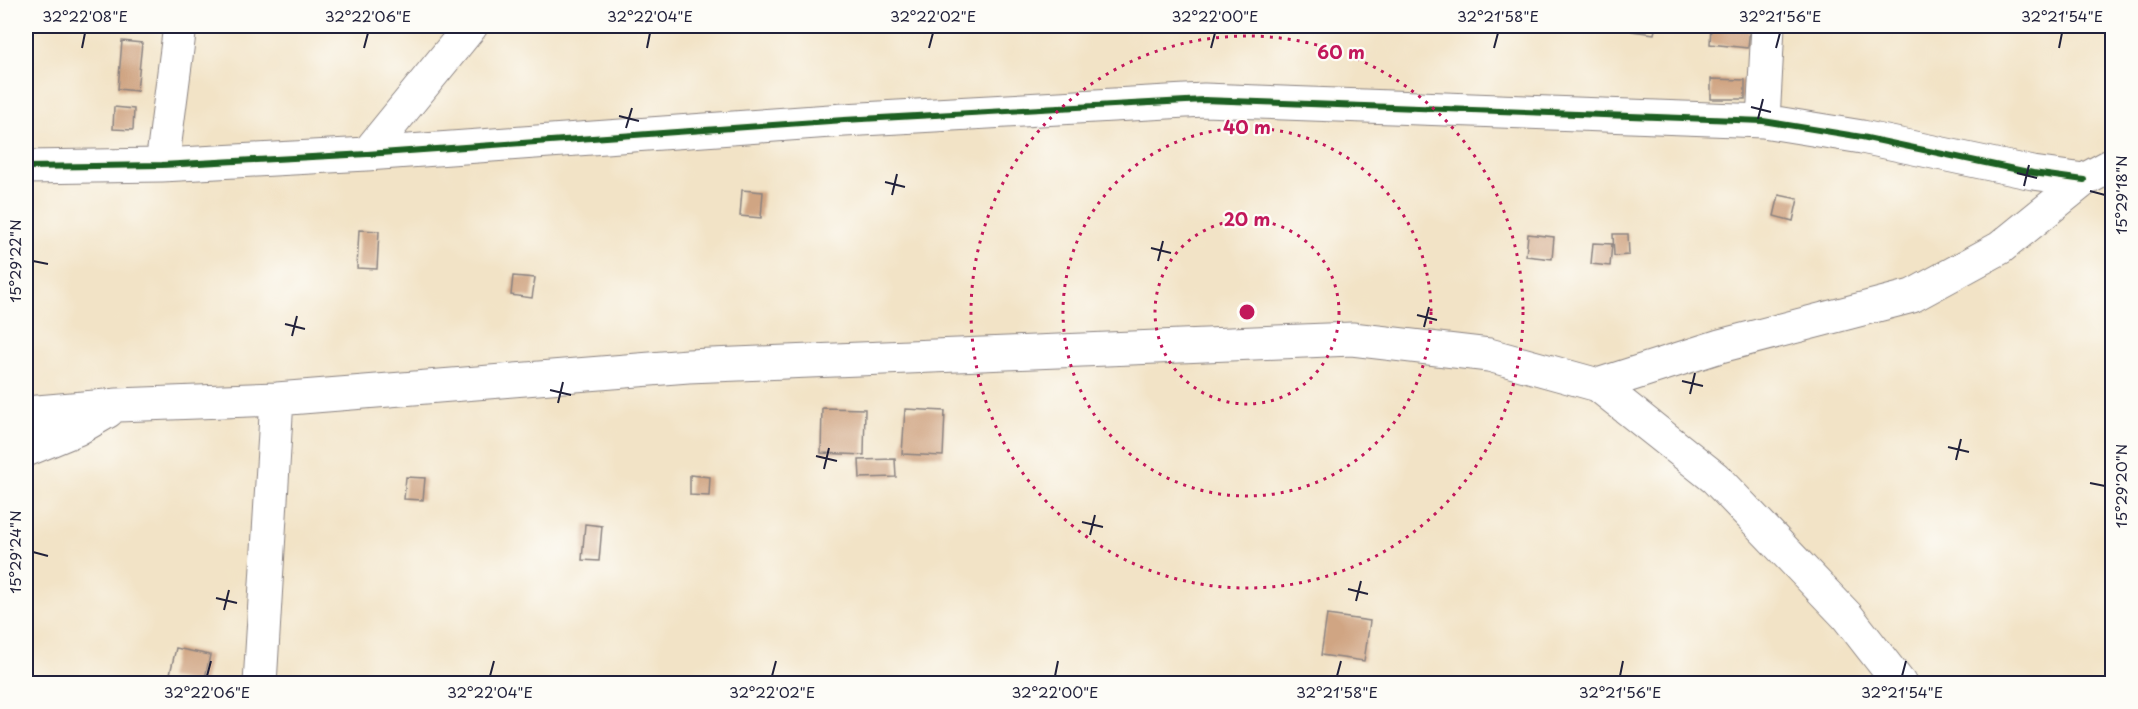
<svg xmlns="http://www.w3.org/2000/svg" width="2138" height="709" viewBox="0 0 2138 709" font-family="'Playpen Sans',sans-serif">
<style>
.building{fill:#d0a583}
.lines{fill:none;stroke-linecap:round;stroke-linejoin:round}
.minor-casing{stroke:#8a8280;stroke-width:35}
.minor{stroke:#fff;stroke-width:33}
.cycleway-casing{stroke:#fdfcf7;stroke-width:10}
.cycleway{stroke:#1b5e20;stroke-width:6}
.ticks{fill:none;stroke:#22223b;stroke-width:2}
.ring{fill:none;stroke:#c2185b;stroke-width:3;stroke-dasharray:3 6}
.centre{fill:#c2185b;stroke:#fdfcf7;stroke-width:3}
.ring-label{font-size:18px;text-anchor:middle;font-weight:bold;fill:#c2185b;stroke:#fdfcf7;stroke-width:4.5;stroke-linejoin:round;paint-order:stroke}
.neatline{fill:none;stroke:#22223b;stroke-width:2}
.ticks-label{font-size:15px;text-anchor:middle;fill:#22223b}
</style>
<rect width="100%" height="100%" fill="#fdfcf7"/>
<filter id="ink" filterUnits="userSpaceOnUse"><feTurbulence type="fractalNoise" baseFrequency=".0167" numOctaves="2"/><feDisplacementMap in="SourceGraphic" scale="12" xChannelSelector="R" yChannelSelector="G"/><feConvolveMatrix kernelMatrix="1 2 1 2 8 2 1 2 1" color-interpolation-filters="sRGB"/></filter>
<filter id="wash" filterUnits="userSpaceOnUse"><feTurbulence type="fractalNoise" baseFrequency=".008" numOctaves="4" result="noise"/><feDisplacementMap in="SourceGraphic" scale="24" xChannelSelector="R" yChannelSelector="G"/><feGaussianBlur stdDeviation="1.35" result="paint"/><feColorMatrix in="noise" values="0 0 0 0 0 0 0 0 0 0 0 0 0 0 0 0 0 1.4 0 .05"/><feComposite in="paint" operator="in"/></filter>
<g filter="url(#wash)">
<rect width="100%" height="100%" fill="#f2e3c6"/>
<g id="blocks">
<path class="building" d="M1632,26H1656L1654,34L1632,31Z
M1711,26H1750L1748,48L1710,44Z
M122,41L142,43L137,91L118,89Z
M1711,79L1745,80V99H1711Z
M114,107L134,109L133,130L113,129Z
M742,190L763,192L761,218L740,216Z
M1779,195L1798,199L1793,221L1774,216Z
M359,230L379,231L377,269L357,268Z
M1528,234L1554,237L1552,259L1526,256Z
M1613,234H1628L1629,255L1614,256Z
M1593,243L1612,244L1610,266L1591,264Z
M513,276L535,278L532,298L511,295Z
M822,408L865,409L864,455L821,453Z
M905,409L945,411L943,456L902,454Z
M895,459L896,477L860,478L859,460Z
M690,475L710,477L709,496L690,495Z
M406,477L425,478L423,500L404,499Z
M585,524L602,526L599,561L582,560Z
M1327,615L1370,621L1364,661L1321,655Z
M176,648L210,655L204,684L169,678Z"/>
</g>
</g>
<g filter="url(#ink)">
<use href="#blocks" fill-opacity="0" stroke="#8a8280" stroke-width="1.5"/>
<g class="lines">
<defs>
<path id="minor" d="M1763,121L1768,26
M367,154L471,26
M162,165L180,26
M26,167L162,165L367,154L844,120L1204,100L1763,121L1862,137L2033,173L2084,180
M1598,385L1720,346L1912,296L2000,248L2084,180L2112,165
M26,413L118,405L277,399L688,366L1352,339L1489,355L1598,385L1715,478L1847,616L1900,684
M26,450L77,429L108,411
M260,684L277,399"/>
</defs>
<use href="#minor" class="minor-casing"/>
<use href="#minor" class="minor"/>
<defs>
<path id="cycleway" d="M26,167L162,165L367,154L844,120L1204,100L1763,121L1862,137L2033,173L2084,180"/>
</defs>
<use href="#cycleway" class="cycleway-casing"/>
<use href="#cycleway" class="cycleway"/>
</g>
</g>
<path class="ticks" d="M82,48L85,33M364,48L368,33M647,48L650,33M929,48L933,33M1211,48L1215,33M1494,48L1498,33M1776,48L1780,33M2059,48L2062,33M1751,107L1771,112M619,116L639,121M1758,119L1763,99M626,128L632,108M2017,173L2037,178M885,182L905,187M2024,186L2029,165M2090,191L2105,195M892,195L897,174M1151,248L1171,253M33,261L48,264M1158,261L1163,241M1417,315L1437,320M285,324L305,329M1424,327L1429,307M292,336L297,316M1682,381L1703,386M550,390L571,395M1690,394L1695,373M558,403L563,382M1948,447L1969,452M816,456L837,461M1956,460L1961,439M824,469L829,448M2090,483L2105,486M1082,522L1103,527M1090,535L1095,515M33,552L48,556M1348,589L1368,594M216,598L237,603M1356,601L1361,581M224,610L229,590M207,676L211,661M490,676L494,661M772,676L776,661M1055,676L1058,661M1337,676L1341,661M1620,676L1623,661M1902,676L1906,661"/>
<g class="ring">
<circle cx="1247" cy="312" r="92"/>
<circle cx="1247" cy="312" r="184"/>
<circle cx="1247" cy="312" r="276"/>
</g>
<circle cx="1247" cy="312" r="9" class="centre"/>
<g class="ring-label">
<text x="1341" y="59">60 m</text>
<text x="1247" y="134">40 m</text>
<text x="1247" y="226">20 m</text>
</g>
<rect width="2138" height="709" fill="none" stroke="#fdfcf7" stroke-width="66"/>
<rect x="33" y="33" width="2072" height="643" class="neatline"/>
<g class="ticks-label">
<text x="85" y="22">32°22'08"E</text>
<text x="368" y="22">32°22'06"E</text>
<text x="650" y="22">32°22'04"E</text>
<text x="933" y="22">32°22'02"E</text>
<text x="1215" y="22">32°22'00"E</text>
<text x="1498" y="22">32°21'58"E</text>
<text x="1780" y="22">32°21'56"E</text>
<text x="2062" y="22">32°21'54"E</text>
<text transform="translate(2122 195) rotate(-90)" y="5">15°29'18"N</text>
<text transform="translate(16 261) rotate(-90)" y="5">15°29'22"N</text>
<text transform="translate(2122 486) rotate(-90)" y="5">15°29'20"N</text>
<text transform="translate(16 552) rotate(-90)" y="5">15°29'24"N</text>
<text x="207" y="698">32°22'06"E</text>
<text x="490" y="698">32°22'04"E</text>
<text x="772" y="698">32°22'02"E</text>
<text x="1055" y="698">32°22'00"E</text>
<text x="1337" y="698">32°21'58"E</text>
<text x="1620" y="698">32°21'56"E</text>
<text x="1902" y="698">32°21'54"E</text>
</g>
</svg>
